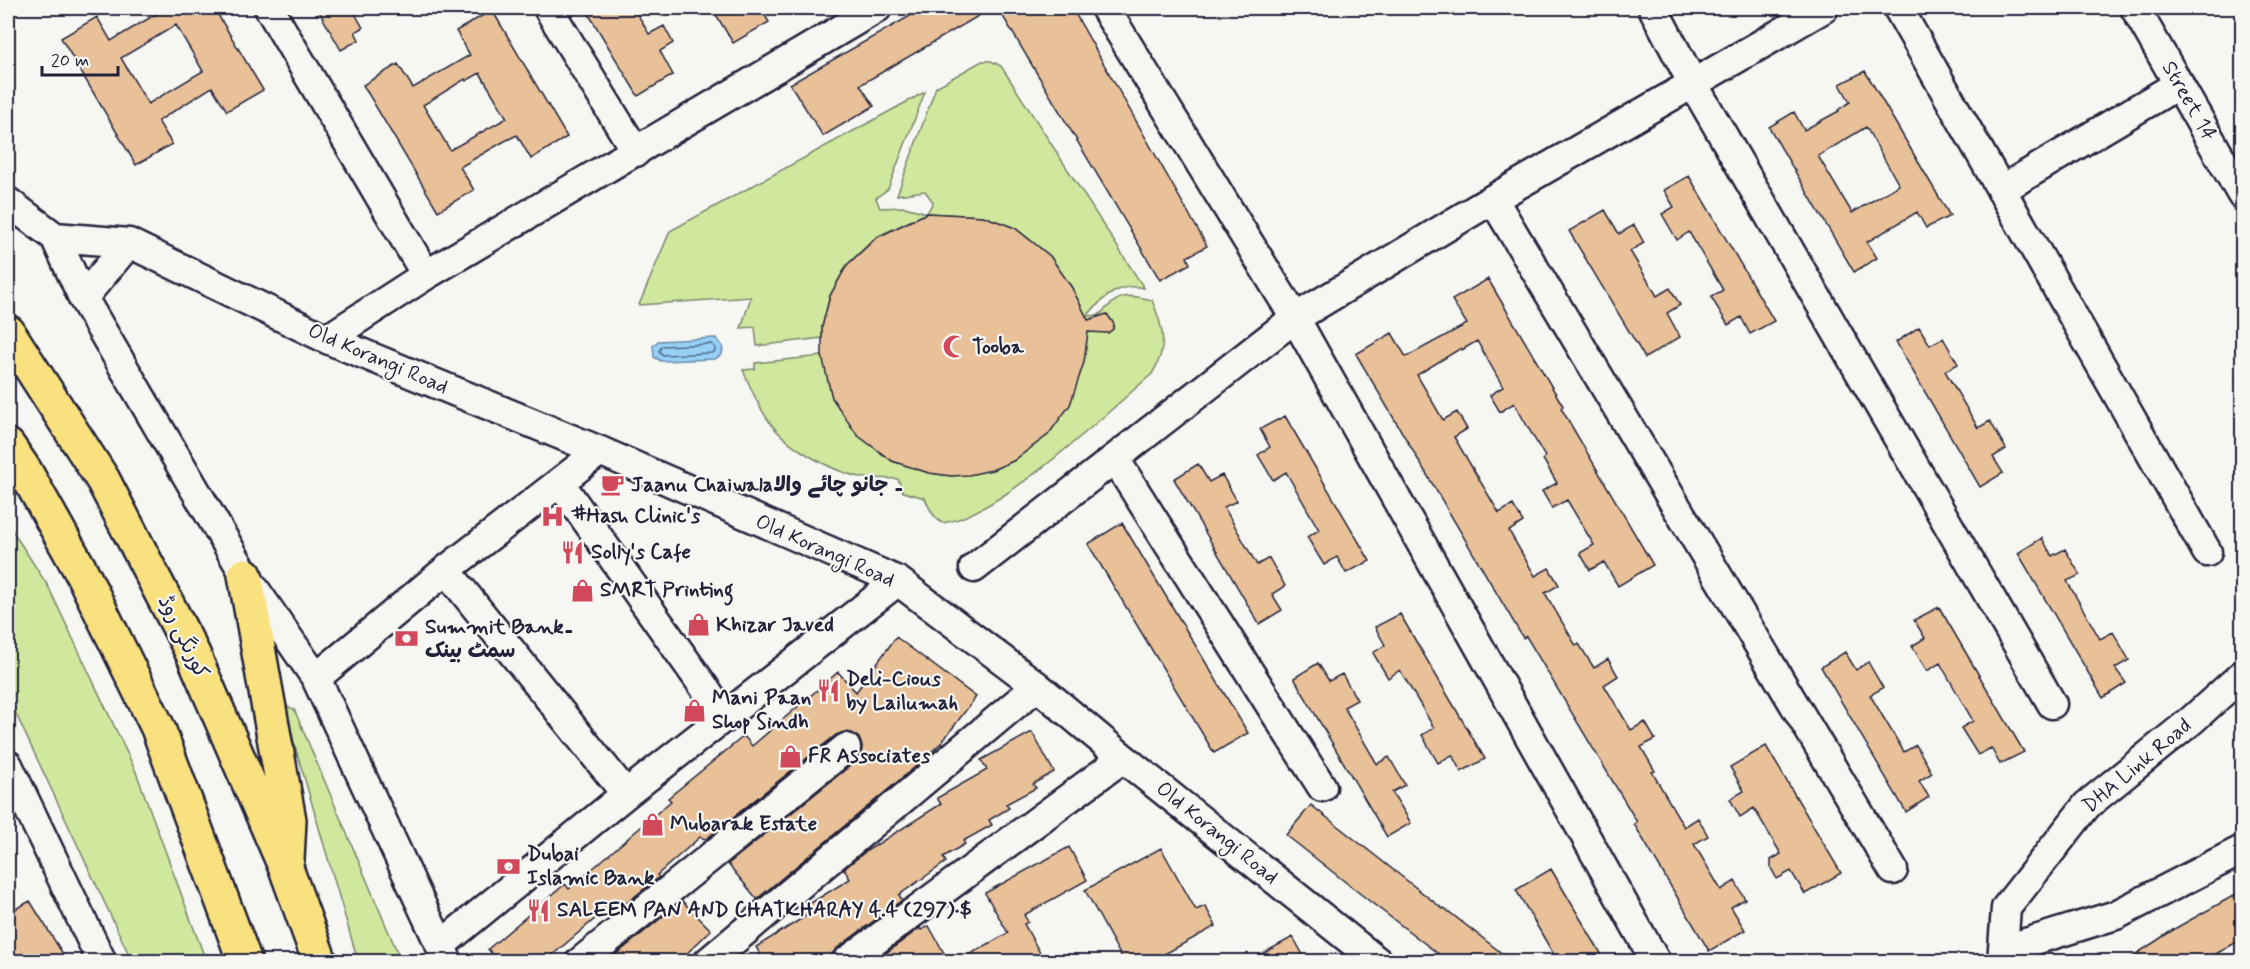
<svg xmlns="http://www.w3.org/2000/svg" width="2250" height="969" viewBox="0 0 2250 969" font-family="Mynerve,'Playpen Sans Arabic',sans-serif">
<style>
.green{fill:#cfe89d;stroke:#78856c;stroke-width:1.5}
.water{fill:#97d0f7;stroke:#688aac;stroke-width:1.5}
.lines{fill:none;stroke-linecap:round;stroke-linejoin:round}
.shore{stroke:#516886;stroke-width:1.5}
.building{fill:#e9c199;stroke:#22223b;stroke-width:1.5;fill-rule:evenodd}
.minor-casing{stroke:#22223b;stroke-width:33}
.major-casing{stroke:#22223b;stroke-width:38}
.minor{stroke:#f6f6f2;stroke-width:28}
.major{stroke:#fae180;stroke-width:33}
.labels{text-anchor:middle;dominant-baseline:central;stroke-width:4.5;stroke-linejoin:round;paint-order:stroke}
.street-label{font-size:21px;fill:#22223b;stroke:#f6f6f2}
.poi-label{font-size:21px;font-weight:bold;fill:#22223b;stroke:#f6f6f2;text-anchor:start}
</style>
<rect width="100%" height="100%" fill="#f6f6f2"/>
<filter id="ink" filterUnits="userSpaceOnUse"><feTurbulence type="fractalNoise" baseFrequency=".0167" numOctaves="2"/><feDisplacementMap in="SourceGraphic" scale="12" xChannelSelector="R" yChannelSelector="G"/><feConvolveMatrix kernelMatrix="1 2 1 2 8 2 1 2 1" color-interpolation-filters="sRGB"/></filter>
<g filter="url(#ink)">
<path class="green" d="M982,61H991L1001,66L1144,288C1120,282 1102,298 1087,316L1099,315C1120,295 1122,293 1152,300C1163,327 1169,346 1152,374C1105,414 1001,515 942,523C933,517 929,508 925,498L903,492L898,479C887,478 876,479 866,478C836,474 789,448 771,424C759,408 751,389 743,370L755,369V363L822,356L892,461L929,473L951,476L992,470L1013,461L1048,435L1087,337L1086,316L1072,288L1050,256L1015,228L983,216L927,213L876,237L847,265L830,295L822,327V338L757,346L755,327L741,328L751,297L639,305L670,231L925,92L888,189L876,198L880,208L905,207L927,213L933,202L925,191L897,195L936,87Z
M8,524L48,586L136,772L206,961H132L8,697Z
M283,705L294,709L401,961H358Z"/>
<path class="water" d="M716,338L723,347L722,354L715,359L661,361L654,357L653,346L658,341Z"/>
<g class="lines">
<path class="shore" d="M712,344L716,349L713,353L663,355L659,351L662,346Z"/>
</g>
<path class="building" d="M166,8H214L263,90L227,111L212,87L158,121L172,144L136,165L61,38L97,17L111,41ZM176,25L203,71L148,104L121,58Z
M317,8H352L363,28L355,32L359,40L341,50Z
M585,8H634L649,34L664,26L673,43L660,51L673,75L638,96Z
M712,8H760L769,22L733,43Z
M924,8H992L860,85L874,106L823,136L790,84Z
M998,8H1072L1207,246L1187,257L1190,264L1160,280Z
M492,10L567,137L531,159L517,135L503,142L460,167L474,190L438,211L363,85L398,64L413,88L470,55L456,31ZM480,73L507,118L450,150L423,105L465,79L466,81Z
M1865,71L1950,216L1926,228L1917,212L1867,242L1877,258L1854,272L1769,127L1794,112L1804,130L1839,111L1838,110L1850,102L1840,84ZM1866,127L1899,185L1852,213L1818,156Z
M1689,176L1774,321L1750,334L1741,317L1728,325L1711,297L1723,290L1689,232L1677,240L1662,214L1674,207L1664,190Z
M1605,210L1619,234L1634,225L1644,243L1630,251L1657,296L1670,288L1680,305L1667,313L1680,337L1645,358L1569,231Z
M927,213L983,216L1015,228L1050,256L1072,288L1088,320L1107,314L1114,324L1113,329L1108,333L1088,332L1084,362L1070,405L1048,435L1013,461L992,470L969,475L951,476L929,473L892,461L857,435L832,398L822,356V327L830,296L847,265L876,238Z
M1488,279L1563,406L1561,408L1653,565L1618,586L1604,562L1590,570L1580,553L1594,545L1567,500L1552,508L1542,491L1557,483L1543,459L1545,457L1514,403L1500,412L1490,395L1503,387L1477,341L1462,350L1461,348L1417,375L1443,420L1457,412L1467,429L1454,437L1499,513L1513,505L1523,522L1509,531L1535,576L1549,568L1559,585L1545,593L1576,646L1579,644L1594,668L1608,659L1618,676L1604,685L1631,730L1645,722L1655,739L1641,747L1655,771L1652,772L1684,827L1698,818L1708,836L1694,844L1721,890L1735,881L1745,899L1731,907L1745,930L1709,951L1634,824L1637,822L1526,636L1523,638L1356,354L1392,333L1406,357L1467,324L1452,300Z
M1919,327L1930,345L1943,338L1958,364L1945,371L1978,428L1990,421L2006,449L1993,457L2003,473L1980,487L1896,342Z
M1285,416L1370,561L1346,573L1337,557L1324,565L1307,537L1319,530L1286,472L1273,480L1258,455L1270,447L1260,429Z
M1198,464L1209,482L1222,475L1237,501L1224,507L1257,565L1269,558L1285,586L1272,594L1282,610L1259,624L1174,479Z
M1122,523L1248,733L1214,753L1088,544Z
M2042,538L2052,556L2065,549L2080,575L2067,581L2100,639L2113,632L2129,660L2115,668L2126,683L2103,698L2018,553Z
M1939,607L2024,752L2000,764L1991,748L1978,755L1961,728L1973,721L1940,663L1927,671L1912,646L1925,638L1914,620Z
M1400,614L1485,759L1461,772L1452,755L1438,763L1422,735L1434,728L1400,670L1388,678L1373,653L1385,645L1375,627Z
M896,637L976,697L942,742L921,762L757,899L728,864L856,761L861,754L862,746L859,738L852,733L844,732L836,735L706,839L700,837L657,875L659,877L614,913L609,907L544,962H499L488,949L565,884L569,889L671,801L668,798L744,736L752,746L838,672L856,692Z
M1845,652L1856,670L1868,662L1883,688L1870,695L1904,752L1916,745L1932,773L1919,781L1929,797L1906,812L1821,667Z
M1318,663L1329,681L1342,674L1357,700L1344,707L1377,764L1389,757L1405,785L1392,792L1411,823L1387,837L1294,678Z
M1032,732L1054,772L1033,784L1036,788L1006,804L1009,808L989,820L992,825L963,841L965,844L943,857L946,862L899,895L902,900L836,949L831,955L830,962H765L756,947L806,916L801,909L850,879L844,869L865,852L941,804L937,798L987,770L981,760Z
M1766,746L1841,873L1805,894L1791,871L1777,879L1771,868V860L1781,854L1754,808L1740,817L1730,799L1744,791L1730,767Z
M1311,805L1443,909L1444,908L1513,962H1449L1372,903L1286,835Z
M1069,847L1087,880L1024,915L1028,922L1024,924L1045,962H956L1008,933L985,893Z
M1161,848L1196,910L1205,906L1216,926L1150,962H1124L1085,890Z
M1551,869L1606,962H1558L1536,924L1516,890Z
M2242,891V939L2202,962H2124L2176,928Z
M30,901L68,962H8V913Z
M682,901L711,930L678,962H607Z
M929,926L949,962H874L920,928L921,930Z
M1293,937L1307,962H1247Z"/>
<g class="lines">
<defs>
<path id="minor" d="M269,8L426,275
M548,8L636,152
M1105,8L1295,318L1493,199L1824,8
M1653,8L1692,82L2052,704
M1898,8L2207,552
M2135,8L2242,195
M2001,190L2179,84
M1493,199L1893,870
M8,202L55,237L83,298L245,575L316,678L448,962
M55,237L129,243L327,339L600,451L898,581L1037,686L1123,758L1378,962
M83,298L129,243
M327,339L426,275L877,8
M1115,459L1322,787
M560,483L726,718
M974,568L1295,318L1656,962
M446,570L626,794
M316,678L446,570L600,451
M8,765L102,962
M441,945L626,794L898,581
M2003,950L2116,915L2242,850
M580,962L846,748
M708,962L1037,686
M846,962L1123,758
M2002,962L2006,908L2087,805L2192,720L2242,675"/>
<path id="major" d="M8,332L103,480L193,654L287,871L320,962
M8,446L25,471L82,573L158,728L245,962
M245,575L289,820L287,860"/>
</defs>
<use href="#minor" class="minor-casing"/>
<use href="#major" class="major-casing"/>
<use href="#minor" class="minor"/>
<use href="#major" class="major"/>
</g>
</g>
<defs>
<symbol id="mosque-bare" viewBox="-9 -9 18 18"><path d="M3.5-4.9A6 6 0 1 0 3.5 4.9A5 5 0 1 1 3.5-4.9Z" fill="#d1495b" stroke="#f6f6f2" stroke-width="2.5" paint-order="stroke"/></symbol>
<symbol id="cafe-bare" viewBox="-9 -9 18 18"><path d="M-5.5-4.5H6V0H3Q3 3.5 0 3.5H-2.5Q-5.5 3.5-5.5 0ZM3-3.2v2h1.7v-2ZM-6 4.5H4V6H-6Z" fill="#d1495b" stroke="#f6f6f2" stroke-width="2.5" paint-order="stroke"/></symbol>
<symbol id="hospital-bare" viewBox="-9 -9 18 18"><path d="M-5-5h3v3.5h4V-5h3V5h-3V1.5h-4V5h-3Z" fill="#d1495b" stroke="#f6f6f2" stroke-width="2.5" paint-order="stroke"/></symbol>
<symbol id="restaurant-bare" viewBox="-9 -9 18 18"><path d="M-5-6h1v4h1v-4h1v4h1v-4h1v5L-1.5 .5V6h-2V.5L-5-1ZM5-6V6H3V1.5H1.5Q1.5-4 5-6Z" fill="#d1495b" stroke="#f6f6f2" stroke-width="2.5" paint-order="stroke"/></symbol>
<symbol id="shop-bare" viewBox="-9 -9 18 18"><path d="M-5-2.5h2.3a2.7 3.5 0 0 1 5.4 0H5L5.5 6h-11ZM-1.5-2.5h3a1.5 2.3 0 0 0-3 0Z" fill="#d1495b" stroke="#f6f6f2" stroke-width="2.5" paint-order="stroke"/></symbol>
<symbol id="bank-bare" viewBox="-9 -9 18 18"><path d="M-6-4H6V4H-6ZM0-2.3a2.3 2.3 0 1 0 0 4.6a2.3 2.3 0 1 0 0-4.6Z" fill="#d1495b" stroke="#f6f6f2" stroke-width="2.5" paint-order="stroke"/></symbol>
</defs>
<g fill-rule="evenodd">
<use href="#mosque-bare" x="938" y="330" width="33" height="33"/>
<use href="#cafe-bare" x="596" y="468" width="33" height="33"/>
<use href="#hospital-bare" x="536" y="500" width="33" height="33"/>
<use href="#restaurant-bare" x="556" y="536" width="33" height="33"/>
<use href="#shop-bare" x="566" y="574" width="33" height="33"/>
<use href="#shop-bare" x="682" y="608" width="33" height="33"/>
<use href="#bank-bare" x="390" y="622" width="33" height="33"/>
<use href="#restaurant-bare" x="812" y="674" width="33" height="33"/>
<use href="#shop-bare" x="678" y="694" width="33" height="33"/>
<use href="#shop-bare" x="774" y="740" width="33" height="33"/>
<use href="#shop-bare" x="636" y="808" width="33" height="33"/>
<use href="#bank-bare" x="492" y="850" width="33" height="33"/>
<use href="#restaurant-bare" x="522" y="894" width="33" height="33"/>
</g>
<g class="labels">
<g class="street-label">
<text transform="translate(2189 101) rotate(60)">Street 14</text>
<text transform="translate(378 359) rotate(23)">Old Korangi Road</text>
<text transform="translate(825 551) rotate(24)">Old Korangi Road</text>
<text transform="translate(183 637) rotate(64)">کورنگی روڈ</text>
<text transform="translate(2137 766) rotate(-40)">DHA Link Road</text>
<text transform="translate(1217 833) rotate(39)">Old Korangi Road</text>
</g>
<g class="poi-label">
<text x="972" y="347">Tooba</text>
<text x="631" y="485">Jaanu Chaiwala۔ جانو چائے والا</text>
<text x="571" y="516">#Hash Clinic's</text>
<text x="591" y="552">Solly's Cafe</text>
<text x="600" y="590">SMRT Printing</text>
<text x="716" y="625">Khizar Javed</text>
<text x="425" y="627">Summit Bank۔<tspan x="425" dy="24">سمٹ بینک</tspan></text>
<text x="846" y="679">Deli-Cious<tspan x="846" dy="24">by Lailumah</tspan></text>
<text x="712" y="698">Mani Paan<tspan x="712" dy="24">Shop Sindh</tspan></text>
<text x="808" y="756">FR Associates</text>
<text x="670" y="824">Mubarak Estate</text>
<text x="527" y="854">Dubai<tspan x="527" dy="24">Islamic Bank</tspan></text>
<text x="557" y="910">SALEEM PAN AND CHATKHARAY 4.4 (297)·$</text>
</g>
</g>
<rect width="2250" height="969" fill="none" stroke="#f6f6f2" stroke-width="30"/>
<rect x="15" y="15" width="2220" height="939" fill="none" stroke="#22223b" stroke-width="2" filter="url(#ink)"/>
<path d="M42 66v9h76v-9" fill="none" stroke="#22223b" stroke-width="3"/>
<text x="51" y="66" font-size="18" fill="#22223b" stroke="#f6f6f2" stroke-width="4.5" paint-order="stroke">20 m</text>
</svg>
